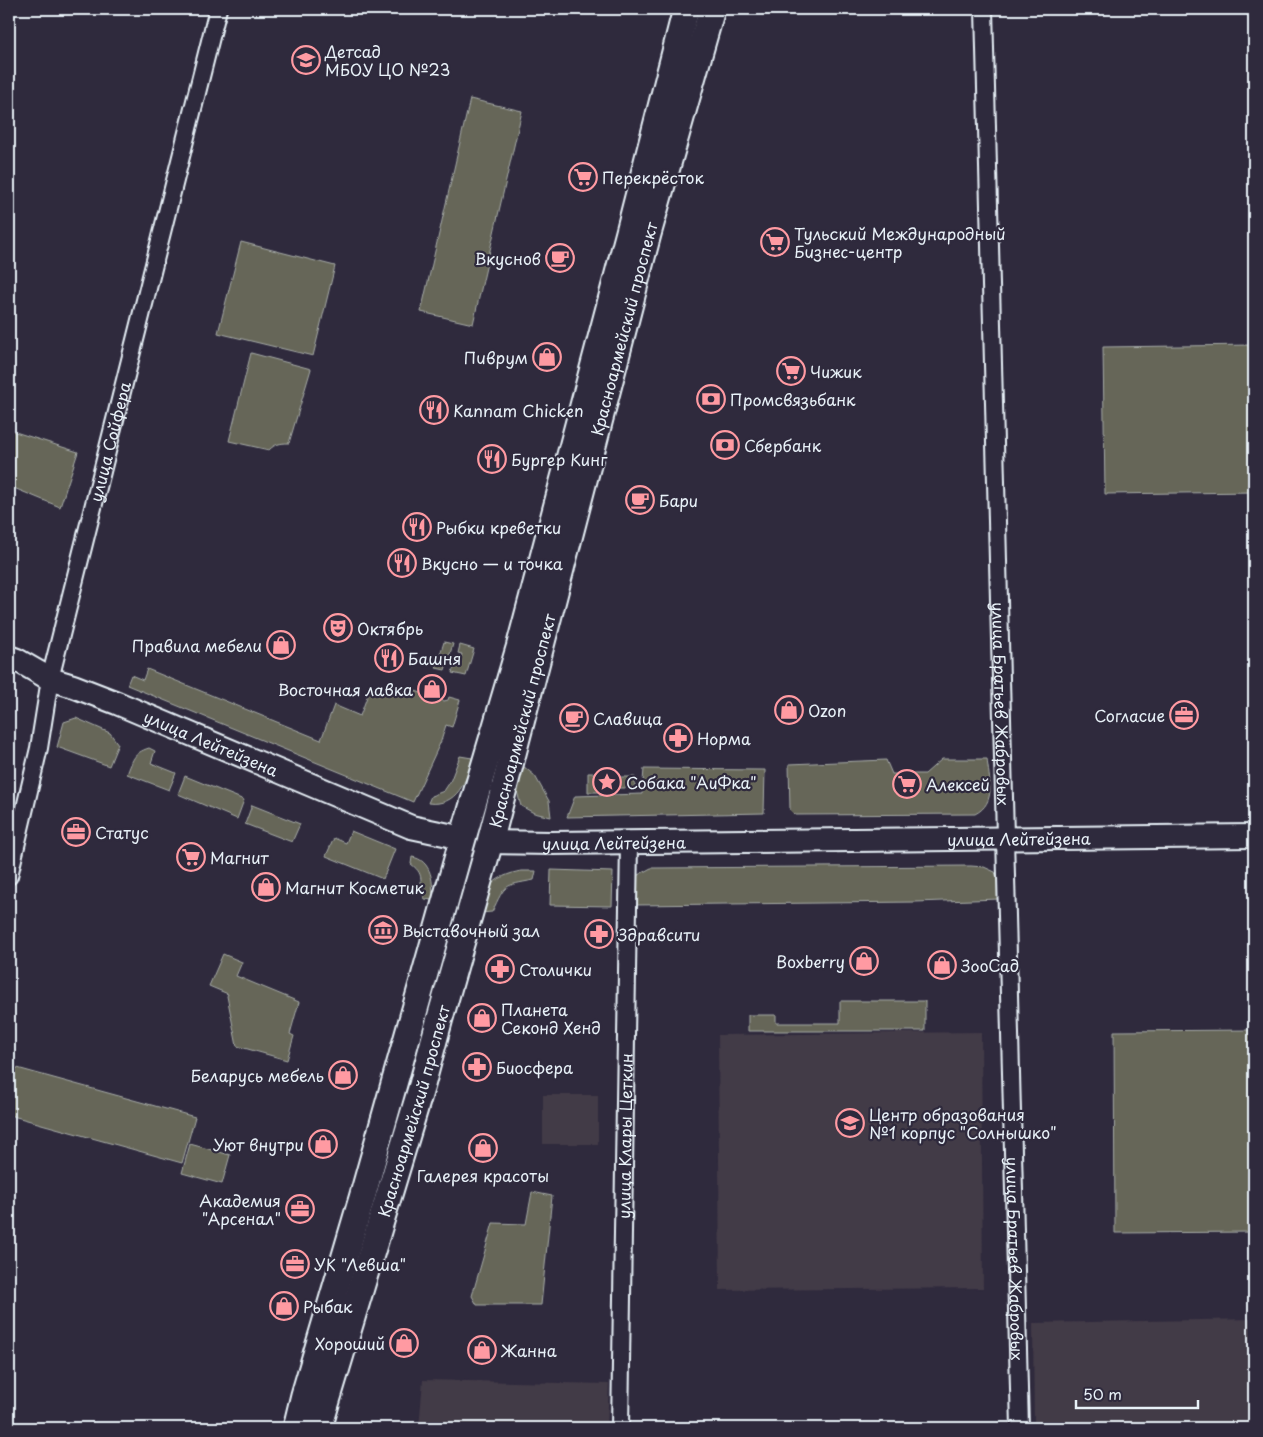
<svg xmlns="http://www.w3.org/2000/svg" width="1263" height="1437" viewBox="0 0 1263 1437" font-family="'Playpen Sans',sans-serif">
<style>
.built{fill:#423a47}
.green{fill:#666658;stroke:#a7aca8}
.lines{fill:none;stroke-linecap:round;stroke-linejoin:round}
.street-casing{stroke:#e8f1f8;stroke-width:20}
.secondary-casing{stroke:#e8f1f8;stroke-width:26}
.primary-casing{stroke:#e8f1f8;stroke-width:29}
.street{stroke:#2f2a3d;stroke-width:16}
.secondary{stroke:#2f2a3d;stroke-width:22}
.primary{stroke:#2f2a3d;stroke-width:25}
.labels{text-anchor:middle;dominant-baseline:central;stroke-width:4.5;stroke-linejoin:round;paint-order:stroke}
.poi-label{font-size:16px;fill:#e8f1f8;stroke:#2f2a3d;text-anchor:start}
.street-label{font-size:16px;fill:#e8f1f8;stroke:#2f2a3d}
</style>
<rect width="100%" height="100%" fill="#2f2a3d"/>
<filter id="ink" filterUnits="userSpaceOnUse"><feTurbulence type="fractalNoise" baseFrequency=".02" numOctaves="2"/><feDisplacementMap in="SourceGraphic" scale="10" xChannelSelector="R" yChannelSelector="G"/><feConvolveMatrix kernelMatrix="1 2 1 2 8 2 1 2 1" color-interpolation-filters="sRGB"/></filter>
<g filter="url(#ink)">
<path class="built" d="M981,1032L983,1288L720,1290L718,1035Z
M543,1095H598V1144H543Z
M1254,1319V1428H1034L1033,1323Z
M423,1380L609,1384L607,1428H419Z"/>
<path class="green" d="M470,99L522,111L473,324L421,312Z
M241,242L335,266L313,356L218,333Z
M1254,345V492L1105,494L1103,347Z
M251,353L311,369L289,443C280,443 275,444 269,450L229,441Z
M9,430L78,452L60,507L9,486Z
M444,642L453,644L445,670L436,668Z
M460,645L474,649L466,676L452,673L454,666H458L462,654L458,653Z
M147,669L321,740L334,705L360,716L371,686L396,693L407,688L444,701L448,700L449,697L460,700L452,727L446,725L441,741L413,802L127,685L131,675L143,680Z
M76,718L110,733L118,744L109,766L57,747L64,722Z
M149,748L155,751L151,763L176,773L169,790L127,774C133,760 133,753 149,748Z
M460,756L472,758C467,781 457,807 428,803L431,796L444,791L450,782Z
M942,759H987C989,779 997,803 975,814L795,815L790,810L789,764L886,760L892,774H925Z
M523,766L535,776L549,801L551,817L534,813L521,806C515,788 518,783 523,766Z
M644,769L765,770L764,813L567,817L575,796L642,794Z
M588,773H604V792H588Z
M185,776L244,800L237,819L178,794Z
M613,777H635V788H613Z
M252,805L300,824L292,842L245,824Z
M351,831L395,849L383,879L326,856L334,838L346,843Z
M412,857C432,860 434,884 432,900L425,899C416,882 428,877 411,864Z
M971,866L984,867L995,872L998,881L999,899L916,902L633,905V890L638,875L651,868Z
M551,870L613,872L612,906L550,905Z
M521,871H536L534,880C503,886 506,883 492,912L480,913C482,905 484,893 489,887C496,878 510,873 521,871Z
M223,954L242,962L236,976L299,1002L290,1034L294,1036L287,1060L237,1046L227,996L228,994L209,986Z
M840,1001H925V1031H748V1015H776V1023H840Z
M1254,1030V1232L1115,1233L1114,1031Z
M10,1066L195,1117L182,1163L9,1115Z
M190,1144L230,1155L222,1184L182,1173Z
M532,1192L552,1196L541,1305H477L472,1296L493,1223L526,1224Z"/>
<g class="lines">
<defs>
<g id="street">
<path id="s1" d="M984,9L1020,1428"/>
<path id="s2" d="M9,876L39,748L50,679L218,9"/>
<path id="s3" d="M620,1428L629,842"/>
</g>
<g id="secondary">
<path id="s4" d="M9,657L17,660L50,679L73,686L117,703L411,827L463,838"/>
<path id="s5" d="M490,842L551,843L1254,836"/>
</g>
<g id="primary">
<path d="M296,1428L304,1395L362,1198L463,838L519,648L629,232L686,9"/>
<path id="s6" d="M319,1428L326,1404L422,1085L440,1018L490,842L648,234L712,9"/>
</g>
</defs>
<use href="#street" class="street-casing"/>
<use href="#secondary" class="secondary-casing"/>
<use href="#primary" class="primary-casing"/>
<use href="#street" class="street"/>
<use href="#secondary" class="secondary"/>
<use href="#primary" class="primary"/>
</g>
</g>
<defs>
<symbol id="school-ring" viewBox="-11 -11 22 22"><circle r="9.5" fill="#2f2a3d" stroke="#ff9aa2" stroke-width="1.5"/><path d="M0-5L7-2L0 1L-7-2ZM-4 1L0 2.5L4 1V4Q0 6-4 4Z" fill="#ff9aa2"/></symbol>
<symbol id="supermarket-ring" viewBox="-11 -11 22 22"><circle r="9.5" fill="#2f2a3d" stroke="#ff9aa2" stroke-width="1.5"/><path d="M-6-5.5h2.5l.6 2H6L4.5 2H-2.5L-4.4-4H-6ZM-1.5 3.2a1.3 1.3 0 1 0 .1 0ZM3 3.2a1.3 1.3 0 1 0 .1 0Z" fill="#ff9aa2"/></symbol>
<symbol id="cafe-ring" viewBox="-11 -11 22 22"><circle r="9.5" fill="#2f2a3d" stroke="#ff9aa2" stroke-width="1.5"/><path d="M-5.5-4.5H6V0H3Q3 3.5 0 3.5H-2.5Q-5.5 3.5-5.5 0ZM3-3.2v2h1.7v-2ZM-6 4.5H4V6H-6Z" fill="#ff9aa2"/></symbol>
<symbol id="shop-ring" viewBox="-11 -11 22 22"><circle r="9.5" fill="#2f2a3d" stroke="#ff9aa2" stroke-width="1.5"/><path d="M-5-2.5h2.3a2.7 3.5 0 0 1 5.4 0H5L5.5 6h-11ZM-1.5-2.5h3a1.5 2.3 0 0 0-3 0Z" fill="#ff9aa2"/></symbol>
<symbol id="bank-ring" viewBox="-11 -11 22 22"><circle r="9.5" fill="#2f2a3d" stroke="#ff9aa2" stroke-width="1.5"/><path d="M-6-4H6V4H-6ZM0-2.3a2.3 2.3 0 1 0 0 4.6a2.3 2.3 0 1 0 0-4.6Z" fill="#ff9aa2"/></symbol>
<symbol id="restaurant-ring" viewBox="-11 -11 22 22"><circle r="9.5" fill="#2f2a3d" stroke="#ff9aa2" stroke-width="1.5"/><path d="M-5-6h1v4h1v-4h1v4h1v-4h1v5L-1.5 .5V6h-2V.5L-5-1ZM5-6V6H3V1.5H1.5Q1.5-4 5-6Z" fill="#ff9aa2"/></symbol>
<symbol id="theatre-ring" viewBox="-11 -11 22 22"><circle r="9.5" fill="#2f2a3d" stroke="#ff9aa2" stroke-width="1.5"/><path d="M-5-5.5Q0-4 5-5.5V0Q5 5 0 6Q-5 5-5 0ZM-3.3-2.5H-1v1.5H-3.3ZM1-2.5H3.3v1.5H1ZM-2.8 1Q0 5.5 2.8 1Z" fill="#ff9aa2"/></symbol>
<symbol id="office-ring" viewBox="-11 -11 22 22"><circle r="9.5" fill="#2f2a3d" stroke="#ff9aa2" stroke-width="1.5"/><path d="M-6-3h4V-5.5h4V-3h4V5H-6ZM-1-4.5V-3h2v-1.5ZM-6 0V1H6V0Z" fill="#ff9aa2"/></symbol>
<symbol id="pharmacy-ring" viewBox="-11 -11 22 22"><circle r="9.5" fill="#2f2a3d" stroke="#ff9aa2" stroke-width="1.5"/><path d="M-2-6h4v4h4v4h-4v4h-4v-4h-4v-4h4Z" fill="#ff9aa2"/></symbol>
<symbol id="sight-ring" viewBox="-11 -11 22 22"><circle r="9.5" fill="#2f2a3d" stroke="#ff9aa2" stroke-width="1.5"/><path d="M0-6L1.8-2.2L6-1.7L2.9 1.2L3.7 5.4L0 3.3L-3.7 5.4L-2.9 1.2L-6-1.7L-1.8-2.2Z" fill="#ff9aa2"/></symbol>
<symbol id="museum-ring" viewBox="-11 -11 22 22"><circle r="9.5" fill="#2f2a3d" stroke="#ff9aa2" stroke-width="1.5"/><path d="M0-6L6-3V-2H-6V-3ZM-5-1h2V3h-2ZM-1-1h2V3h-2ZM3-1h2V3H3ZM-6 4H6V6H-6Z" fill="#ff9aa2"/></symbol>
</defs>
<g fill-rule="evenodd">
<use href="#school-ring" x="290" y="44" width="32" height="32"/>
<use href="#supermarket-ring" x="567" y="161" width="32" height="32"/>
<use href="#supermarket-ring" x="759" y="226" width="32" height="32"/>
<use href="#cafe-ring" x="544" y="242" width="32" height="32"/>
<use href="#shop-ring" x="531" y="341" width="32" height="32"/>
<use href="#supermarket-ring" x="775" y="355" width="32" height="32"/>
<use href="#bank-ring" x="695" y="383" width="32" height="32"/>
<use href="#restaurant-ring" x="418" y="394" width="32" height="32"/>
<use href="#bank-ring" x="709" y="429" width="32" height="32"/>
<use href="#restaurant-ring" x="476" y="443" width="32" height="32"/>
<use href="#cafe-ring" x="624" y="484" width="32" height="32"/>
<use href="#restaurant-ring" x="401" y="511" width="32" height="32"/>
<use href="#restaurant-ring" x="386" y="547" width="32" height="32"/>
<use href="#theatre-ring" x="322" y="612" width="32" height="32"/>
<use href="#shop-ring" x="265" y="629" width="32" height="32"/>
<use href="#restaurant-ring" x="373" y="642" width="32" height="32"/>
<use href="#shop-ring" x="416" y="673" width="32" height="32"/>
<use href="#shop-ring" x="773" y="694" width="32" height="32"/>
<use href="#office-ring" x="1168" y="699" width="32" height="32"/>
<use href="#cafe-ring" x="558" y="702" width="32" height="32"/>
<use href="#pharmacy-ring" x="662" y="722" width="32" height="32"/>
<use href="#sight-ring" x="591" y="766" width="32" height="32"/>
<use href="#supermarket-ring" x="891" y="768" width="32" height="32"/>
<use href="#office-ring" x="60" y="816" width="32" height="32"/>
<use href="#supermarket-ring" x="175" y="841" width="32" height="32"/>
<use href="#shop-ring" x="250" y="871" width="32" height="32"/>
<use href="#museum-ring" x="367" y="914" width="32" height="32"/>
<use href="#pharmacy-ring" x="583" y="918" width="32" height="32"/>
<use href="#shop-ring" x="848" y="945" width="32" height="32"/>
<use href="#shop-ring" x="926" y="949" width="32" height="32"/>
<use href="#pharmacy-ring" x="484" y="953" width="32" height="32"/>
<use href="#shop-ring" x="466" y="1002" width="32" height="32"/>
<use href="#pharmacy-ring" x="461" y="1051" width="32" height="32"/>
<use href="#shop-ring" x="327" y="1059" width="32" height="32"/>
<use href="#school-ring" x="834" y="1107" width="32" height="32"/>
<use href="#shop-ring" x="307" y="1128" width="32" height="32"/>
<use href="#shop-ring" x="467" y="1132" width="32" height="32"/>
<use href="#office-ring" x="284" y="1193" width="32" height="32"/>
<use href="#office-ring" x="279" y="1248" width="32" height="32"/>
<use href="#shop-ring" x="268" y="1290" width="32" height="32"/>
<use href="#shop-ring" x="388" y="1327" width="32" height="32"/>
<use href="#shop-ring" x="466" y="1334" width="32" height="32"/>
</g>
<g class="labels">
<g class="poi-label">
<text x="325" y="51">Детсад<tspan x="325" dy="18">МБОУ ЦО №23</tspan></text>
<text x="602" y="177">Перекрёсток</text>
<text x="794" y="233">Тульский Международный<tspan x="794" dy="18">Бизнес-центр</tspan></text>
<text x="541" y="258" text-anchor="end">Вкуснов</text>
<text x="528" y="357" text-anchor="end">Пиврум</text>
<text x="810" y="371">Чижик</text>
<text x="730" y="399">Промсвязьбанк</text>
<text x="453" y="410">Kannam Chicken</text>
<text x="744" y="445">Сбербанк</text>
<text x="511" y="459">Бургер Кинг</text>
<text x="659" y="500">Бари</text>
<text x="436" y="527">Рыбки креветки</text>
<text x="421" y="563">Вкусно — и точка</text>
<text x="357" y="628">Октябрь</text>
<text x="262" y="645" text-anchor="end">Правила мебели</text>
<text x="408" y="658">Башня</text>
<text x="413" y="689" text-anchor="end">Восточная лавка</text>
<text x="808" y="710">Ozon</text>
<text x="1165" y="715" text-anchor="end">Согласие</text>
<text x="593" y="718">Славица</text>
<text x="697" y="738">Норма</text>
<text x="626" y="782">Собака "АиФка"</text>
<text x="926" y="784">Алексей</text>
<text x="95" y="832">Статус</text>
<text x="210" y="857">Магнит</text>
<text x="285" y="887">Магнит Косметик</text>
<text x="402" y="930">Выставочный зал</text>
<text x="618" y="934">Здравсити</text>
<text x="845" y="961" text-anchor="end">Boxberry</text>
<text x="961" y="965">ЗооСад</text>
<text x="519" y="969">Столички</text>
<text x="501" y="1009">Планета<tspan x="501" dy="18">Секонд Хенд</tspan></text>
<text x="496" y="1067">Биосфера</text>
<text x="324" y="1075" text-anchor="end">Беларусь мебель</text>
<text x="869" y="1114">Центр образования<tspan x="869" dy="18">№1 корпус "Солнышко"</tspan></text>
<text x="304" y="1144" text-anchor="end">Уют внутри</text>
<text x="483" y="1175" text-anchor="middle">Галерея красоты</text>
<text x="281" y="1200" text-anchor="end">Академия<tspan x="281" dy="18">"Арсенал"</tspan></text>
<text x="314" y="1264">УК "Левша"</text>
<text x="303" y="1306">Рыбак</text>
<text x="385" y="1343" text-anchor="end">Хороший</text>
<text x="501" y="1350">Жанна</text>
</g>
<g class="street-label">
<text stroke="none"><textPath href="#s6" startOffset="1141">Красноармейский проспект</textPath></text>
<text stroke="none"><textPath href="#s2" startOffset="446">улица Сойфера</textPath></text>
<text stroke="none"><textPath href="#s1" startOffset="695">улица Братьев Жабровых</textPath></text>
<text stroke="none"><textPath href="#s6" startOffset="736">Красноармейский проспект</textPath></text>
<text stroke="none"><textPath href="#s4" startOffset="220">улица Лейтейзена</textPath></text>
<text stroke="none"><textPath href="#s5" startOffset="529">улица Лейтейзена</textPath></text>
<text stroke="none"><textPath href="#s5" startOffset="124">улица Лейтейзена</textPath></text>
<text stroke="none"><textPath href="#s6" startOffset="331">Красноармейский проспект</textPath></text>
<text stroke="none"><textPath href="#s3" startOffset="292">улица Клары Цеткин</textPath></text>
<text stroke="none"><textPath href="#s1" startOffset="1250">улица Братьев Жабровых</textPath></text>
</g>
</g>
<rect width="1263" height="1437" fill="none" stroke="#2f2a3d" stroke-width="30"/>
<rect x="15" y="15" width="1233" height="1407" fill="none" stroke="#e8f1f8" stroke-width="2" filter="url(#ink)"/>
<path d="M1076 1400v8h122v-8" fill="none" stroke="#e8f1f8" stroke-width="2.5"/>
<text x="1083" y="1400" font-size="15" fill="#e8f1f8" stroke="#2f2a3d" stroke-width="4" paint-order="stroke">50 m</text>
</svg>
